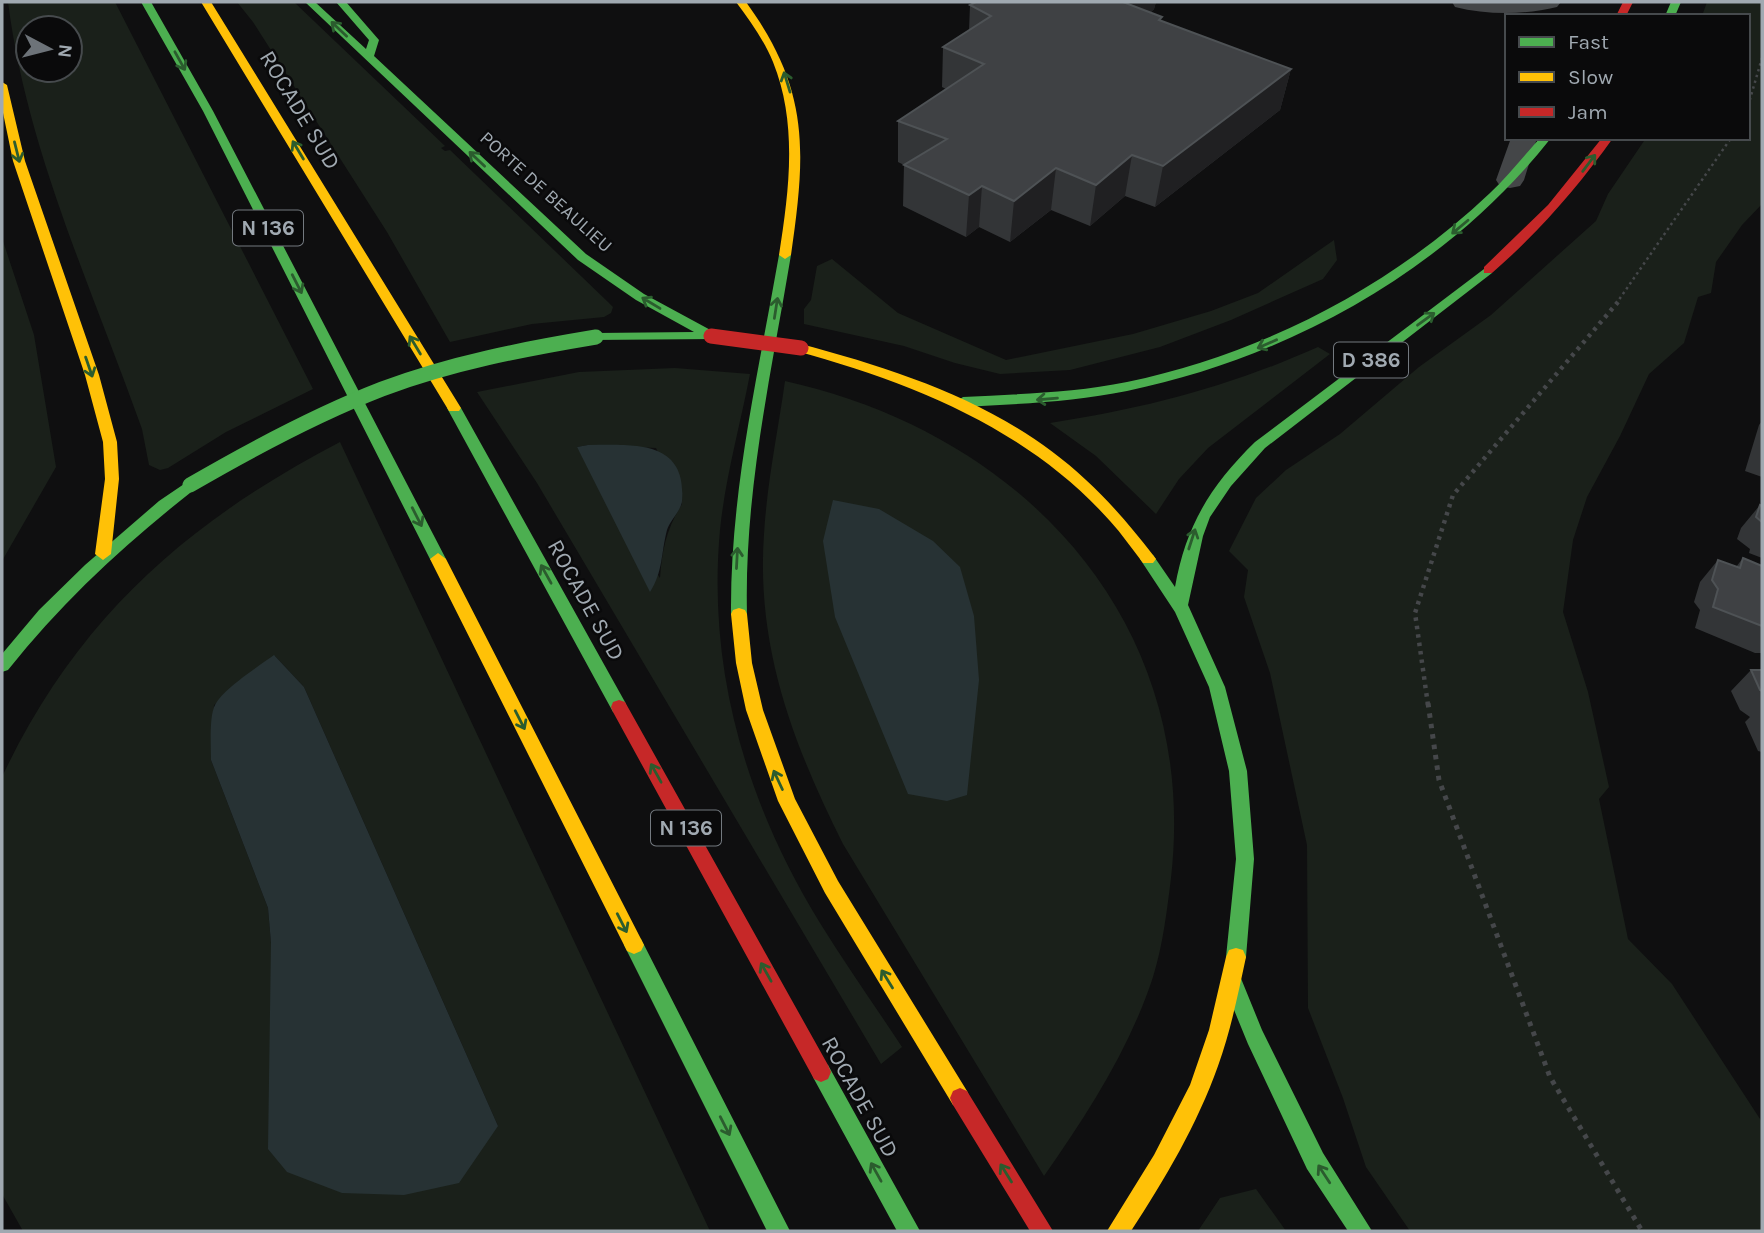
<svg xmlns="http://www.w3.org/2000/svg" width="1764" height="1233" viewBox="0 0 1764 1233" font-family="Karla,sans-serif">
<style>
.green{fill:#1a201a;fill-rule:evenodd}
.water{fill:#273234}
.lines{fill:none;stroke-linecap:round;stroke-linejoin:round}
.path-far2{stroke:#45474a;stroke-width:2.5;stroke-dasharray:2.5 3.5;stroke-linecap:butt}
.path-far1{stroke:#45474a;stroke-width:4.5;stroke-dasharray:3.5 5;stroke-linecap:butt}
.path{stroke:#45474a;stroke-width:5;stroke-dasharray:4.5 6;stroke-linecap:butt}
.street{fill:#444648;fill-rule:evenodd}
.fast{fill:#4caf50;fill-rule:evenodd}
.slow{fill:#ffc107;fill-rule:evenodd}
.jam{fill:#c62828;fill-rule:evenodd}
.fast-bridge{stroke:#4caf50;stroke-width:15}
.jam-bridge{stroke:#c62828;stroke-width:15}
.wall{fill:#333537}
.shaded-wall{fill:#202022}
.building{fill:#3f4144;stroke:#4e5255;stroke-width:2}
.oneway{stroke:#2b5c2e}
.labels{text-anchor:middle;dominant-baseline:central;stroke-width:5;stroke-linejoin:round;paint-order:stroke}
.far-street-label{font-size:19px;fill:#a0a9b1;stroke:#0a0a0b}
.shield{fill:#0a0a0b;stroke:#73797f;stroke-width:2}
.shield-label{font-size:21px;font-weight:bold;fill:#a0a9b1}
.street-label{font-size:23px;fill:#a0a9b1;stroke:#0a0a0b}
</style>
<rect width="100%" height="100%" fill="#0f0f10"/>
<path class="green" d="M8,2H115L313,389L226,432L168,468L160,470L149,465L142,429C92,288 27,151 8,2ZM28,28H70V70H28Z
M237,2H294L445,146L441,148L445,151L450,150L608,302L613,307L611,313L604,317L532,324L450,342L387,232L253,22Z
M1707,2H1762V204L1742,225L1716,262L1711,293L1698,297L1684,343L1649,374L1620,436L1587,497L1573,540L1563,612L1588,692L1609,787L1599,799L1628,939L1672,984L1762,1122V1231H1410L1366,1167L1343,1098L1308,1008L1307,845L1270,673L1244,597L1248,570L1229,551L1256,498L1286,470L1340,434L1419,367L1491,315L1596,221L1608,194L1646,138H1748V16H1702Z
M2,238L34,335L56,467L2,561Z
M1334,240L1337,260L1323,279L1231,320L1160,347L1070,370L1000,374L955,363L904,346L804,324V309L811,300L817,266L832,259L898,313L1006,360L1133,334L1211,311L1258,293Z
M1318,347L1330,354L1208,448L1179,479L1156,514L1096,456L1050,423C1147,408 1228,387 1318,347Z
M675,368L750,374C740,426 725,479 720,530C707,671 747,804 820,923C846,965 875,1006 902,1047L881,1064L537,483L477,392L579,372ZM588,445L656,448L682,504C667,528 662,549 660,578L577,447Z
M785,381C1024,434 1200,622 1171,878C1167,910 1163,945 1153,977C1129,1050 1088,1113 1044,1176L843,844C793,744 756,647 764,534C767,483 778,431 785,381Z
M340,442L710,1231H23L2,1194V777C77,618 187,522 340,442ZM275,656L304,687L498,1126L271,943L268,908L211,760L214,705Z
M1256,1189L1286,1231H1198L1220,1198Z"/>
<path class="water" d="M588,445C633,445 687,439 682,501C681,511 670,520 667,530C661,553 663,572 650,592L577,447Z
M833,500L879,509L933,541L960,567L974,616L979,680L967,795L947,801L908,794L835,617L823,541Z
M274,655L304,687L498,1126L459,1183L404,1195L342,1193L287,1172L268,1149L271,943L268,908L211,760C211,747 209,716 215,705C223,689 259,666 274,655Z"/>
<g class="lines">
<path class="path-far2" d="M1748,106L1762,58
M1616,304L1731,138"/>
<path class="path-far1" d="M1428,705L1415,613L1453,495L1618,302"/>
<path class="path" d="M1428,703L1439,780L1550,1077L1642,1231"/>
<path class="street" d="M1452,2H1561L1557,7C1525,15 1487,15 1455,7Z
M1511,138H1537L1524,180L1520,186L1510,188L1500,186L1496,180Z"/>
<path class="fast" d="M141,2H151L213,111L446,559L443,563L438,565L430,559L203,111Z
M305,2H315L366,49L369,40L336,2H346L379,40L374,56L586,254L644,294L716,333V339L591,340L590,337L596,333L694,332L636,300L578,260Z
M1671,2H1681L1675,16H1665Z
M1540,138H1551C1447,270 1290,357 1127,391C1073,402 1018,404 963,407L956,402L963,397C1018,394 1073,393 1127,382C1261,354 1390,288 1490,193C1508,176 1523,157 1540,138Z
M785,251L791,255C771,375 744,492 747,614L745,618H733L731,614C730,492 758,375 779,255Z
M1488,266L1492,267V273L1265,448L1231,486L1210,517L1203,536L1188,605L1225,687L1247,771L1254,859L1246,957L1243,964L1236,966L1229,964L1226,957L1236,859L1229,771L1209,687L1175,612L1140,559L1148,553L1153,555L1175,587C1186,525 1211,485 1255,442Z
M454,403L461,408L625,702L627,707L625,712L619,714L613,712L447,408Z
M190,480L195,481L197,485L195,489C126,543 63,601 8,670L2,672V654L39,610L85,565L159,501Z
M634,936L641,939L790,1231H767L624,945L627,939Z
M1233,974L1240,976L1262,1030L1323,1153L1372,1231H1348L1307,1169L1248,1044L1223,983L1226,976Z
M821,1062L828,1065L920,1231H897L814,1079L811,1072L814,1065Z"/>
<path class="slow" d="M201,2H211L461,408L459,411H449Z
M736,2H746C810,90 806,151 791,255L785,259L779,255C789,191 798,124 773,62C764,40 750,21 736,2Z
M2,82L7,85L25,161L99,375L117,442L119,479L111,554L103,560L95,554L105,479L103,442L85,375L13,161L2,108Z
M801,344C902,371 1008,406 1086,480C1111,503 1132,528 1153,555L1156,559L1153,563H1143C1132,549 1122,534 1110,521C1028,429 913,383 796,351V345Z
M438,553L446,559L641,939L644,945L641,951L634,954L627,951L430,559Z
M739,608L745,610L747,614L752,663L763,710L795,799L838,881L967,1091L970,1098L967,1105L960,1108L953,1105L825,893L778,801L746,710L736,663L731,614L733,610Z
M1236,948L1243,950L1246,957C1238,994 1231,1030 1218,1066C1197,1125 1165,1179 1131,1231H1107L1154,1155L1190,1085L1209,1030L1226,957L1229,950Z"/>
<path class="jam" d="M1623,2H1633L1626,16H1616Z
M1602,138H1613C1578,187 1538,233 1492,273H1484V267L1548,205Z
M619,700L625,702L828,1065L831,1072L828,1079L821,1082L814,1079L613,712L611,707L613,702Z
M960,1088L967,1091L1053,1231H1030L953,1105L950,1098L953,1091Z"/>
<path class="fast-bridge" d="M190,485C252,449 315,415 382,389C451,363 524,349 596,337"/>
<path class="jam-bridge" d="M711,336L801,348"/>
</g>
<path class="wall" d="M976,2H1156L1154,9L1150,13L1161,21L1291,69L1280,110L1155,207L1125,196L1090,226L1051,210L1010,242L979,227L966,237L903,206L904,165L898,162V121L946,89L942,87L943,47L969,31L970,5Z
M1762,421V477L1745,471L1759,425Z
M1760,505L1762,506V558L1749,553L1750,549L1737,539L1741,528Z
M1743,558L1762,566V653H1755L1695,628L1700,610L1694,602L1700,582L1718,560L1736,567Z
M1751,670H1762V752L1758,751L1745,722L1750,717L1740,710L1731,691Z"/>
<path class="shaded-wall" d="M1122,2H1156L1154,9L1116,42Z
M1291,69L1280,110L1155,207L1163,166Z
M1132,155L1125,196L1090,226L1096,185Z
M1056,168L1051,210L1010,242L1014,201Z
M982,186L979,227L966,237L969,195Z"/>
<path class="building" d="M976,2H1123L1162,17L1159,20L1291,69L1163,166L1132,155L1096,185L1056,168L1014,201L982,186L969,195L904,165L947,139L898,121L984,64L943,47L991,16L970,5Z
M1760,505L1762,506V522L1756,517Z
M1743,558L1762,566V626L1713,607L1718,589L1712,580L1718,560L1740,568Z
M1751,670H1762V691L1760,690Z"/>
<defs><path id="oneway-shaft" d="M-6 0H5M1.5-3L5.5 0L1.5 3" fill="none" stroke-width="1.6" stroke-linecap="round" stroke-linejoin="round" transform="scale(1.75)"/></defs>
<g class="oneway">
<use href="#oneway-shaft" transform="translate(339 29) rotate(-137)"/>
<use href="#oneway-shaft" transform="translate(180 61) rotate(61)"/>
<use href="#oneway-shaft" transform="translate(787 82) rotate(-107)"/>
<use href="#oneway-shaft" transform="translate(298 150) rotate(-121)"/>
<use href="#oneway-shaft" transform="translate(17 152) rotate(76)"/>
<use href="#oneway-shaft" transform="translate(477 159) rotate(-137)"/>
<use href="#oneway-shaft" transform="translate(1589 163) rotate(-53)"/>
<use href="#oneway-shaft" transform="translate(1460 227) rotate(140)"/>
<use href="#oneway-shaft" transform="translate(297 284) rotate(63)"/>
<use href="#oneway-shaft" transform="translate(651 303) rotate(-149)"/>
<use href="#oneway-shaft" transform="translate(776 308) rotate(-81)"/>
<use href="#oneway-shaft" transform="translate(1426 319) rotate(-36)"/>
<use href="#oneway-shaft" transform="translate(1267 344) rotate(156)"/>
<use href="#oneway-shaft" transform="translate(415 345) rotate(-121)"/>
<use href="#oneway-shaft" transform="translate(89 367) rotate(71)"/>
<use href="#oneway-shaft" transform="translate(1047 399) rotate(175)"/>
<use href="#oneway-shaft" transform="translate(417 517) rotate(63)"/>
<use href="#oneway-shaft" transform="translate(1192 539) rotate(-72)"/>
<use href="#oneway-shaft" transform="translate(737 558) rotate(-87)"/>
<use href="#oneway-shaft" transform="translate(546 574) rotate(-119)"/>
<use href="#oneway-shaft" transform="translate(520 720) rotate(63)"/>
<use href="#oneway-shaft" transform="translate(656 773) rotate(-119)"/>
<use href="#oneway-shaft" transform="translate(778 780) rotate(-115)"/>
<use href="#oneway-shaft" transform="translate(622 923) rotate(63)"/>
<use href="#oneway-shaft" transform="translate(766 972) rotate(-119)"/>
<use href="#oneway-shaft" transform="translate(887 979) rotate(-122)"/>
<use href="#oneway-shaft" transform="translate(725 1126) rotate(63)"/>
<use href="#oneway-shaft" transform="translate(876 1172) rotate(-119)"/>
<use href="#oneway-shaft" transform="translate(1006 1173) rotate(-122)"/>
<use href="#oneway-shaft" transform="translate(1324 1174) rotate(-123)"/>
</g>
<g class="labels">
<g class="far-street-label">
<text transform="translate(546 192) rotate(42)">PORTE DE BEAULIEU</text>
</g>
<g class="shield">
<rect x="233" y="210.5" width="70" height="35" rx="5"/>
<rect x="1334" y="342.5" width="74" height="35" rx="5"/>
<rect x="651" y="810.5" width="70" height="35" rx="5"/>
</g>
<g class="shield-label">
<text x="268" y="228">N 136</text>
<text x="1371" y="360">D 386</text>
<text x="686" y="828">N 136</text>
</g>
<g class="street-label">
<text transform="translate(300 110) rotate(59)">ROCADE SUD</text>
<text transform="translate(586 600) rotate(61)">ROCADE SUD</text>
<text transform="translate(860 1097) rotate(61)">ROCADE SUD</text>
</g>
</g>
<rect width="1764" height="1233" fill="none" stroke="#a0a9b1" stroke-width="7"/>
<rect x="1505" y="14" width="245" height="126" fill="#0a0a0b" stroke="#464a4d" stroke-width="2"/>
<rect x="1519" y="37" width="35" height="10" fill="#4caf50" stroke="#464a4d" stroke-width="2"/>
<text x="1568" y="49" font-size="21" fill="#a0a9b1">Fast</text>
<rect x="1519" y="72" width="35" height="10" fill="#ffc107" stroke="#464a4d" stroke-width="2"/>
<text x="1568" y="84" font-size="21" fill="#a0a9b1">Slow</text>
<rect x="1519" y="107" width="35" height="10" fill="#c62828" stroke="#464a4d" stroke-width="2"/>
<text x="1568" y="119" font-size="21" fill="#a0a9b1">Jam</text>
<g transform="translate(49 49) rotate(97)"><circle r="33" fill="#0a0a0b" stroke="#464a4d" stroke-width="2"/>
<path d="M0-5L12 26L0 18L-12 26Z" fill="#6d7379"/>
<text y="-10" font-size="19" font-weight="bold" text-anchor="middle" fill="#a0a9b1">N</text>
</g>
</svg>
